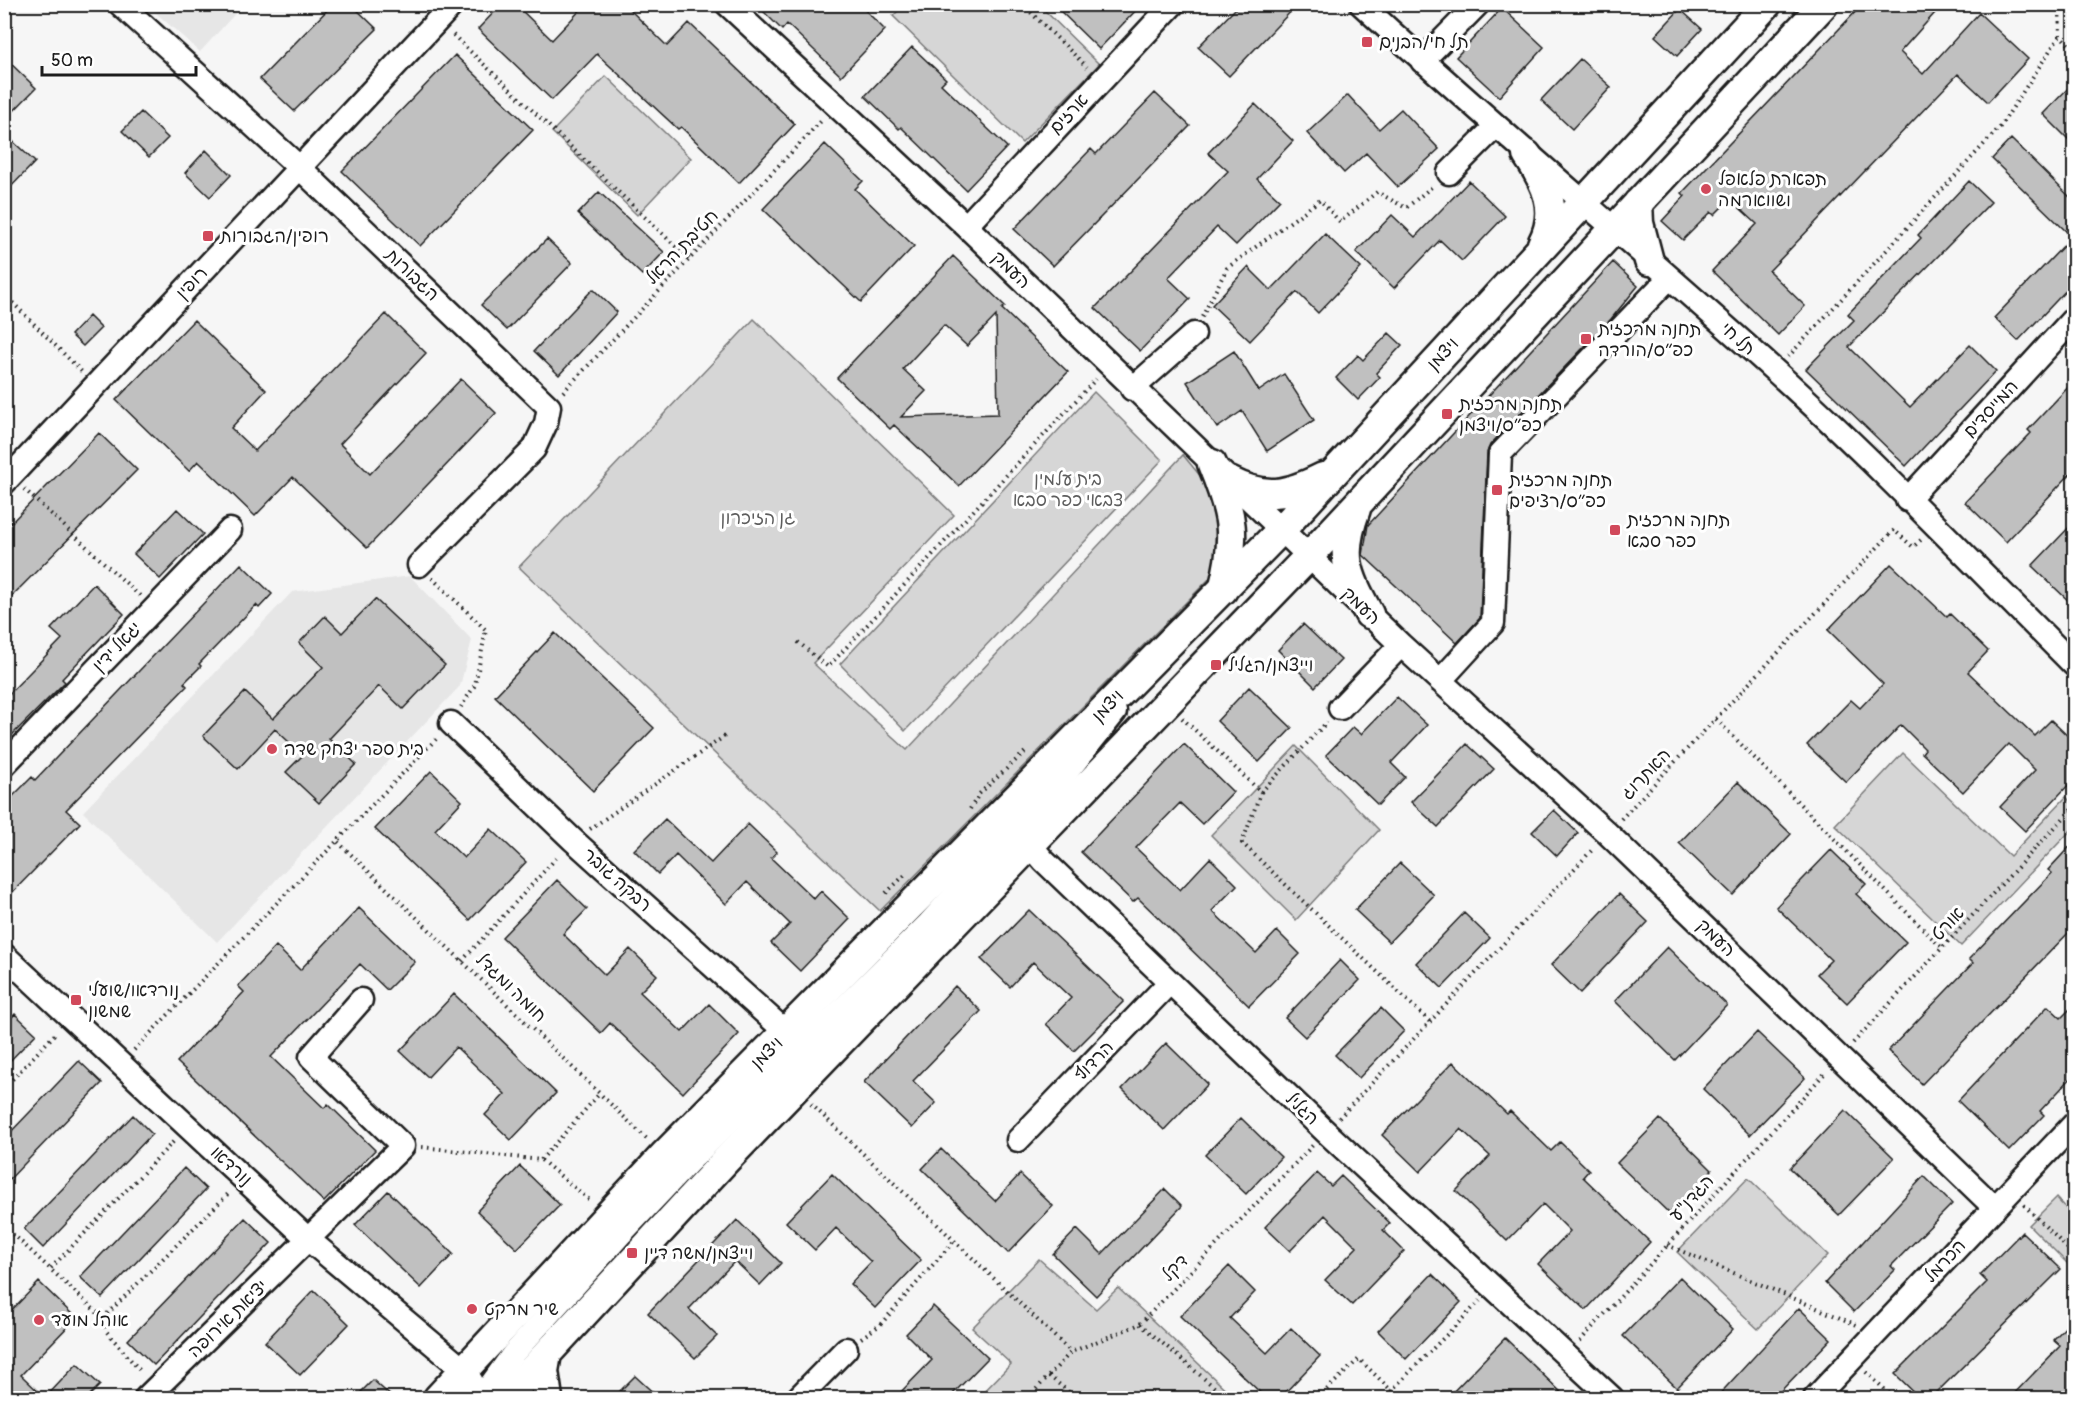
<svg xmlns="http://www.w3.org/2000/svg" width="2079" height="1403" viewBox="0 0 2079 1403" font-family="Pangolin,'Playpen Sans Hebrew',sans-serif">
<style>
.built{fill:#e6e6e6}
.green{fill:#d6d6d6;stroke:#797979;stroke-width:1.5}
.building{fill:#c0c0c0;stroke:#1c1c1c;stroke-width:1.5;fill-rule:evenodd}
.lines{fill:none;stroke-linecap:round;stroke-linejoin:round}
.minor-casing{stroke:#1c1c1c;stroke-width:27}
.major-casing{stroke:#1c1c1c;stroke-width:33}
.path{stroke:#1c1c1c;stroke-width:4;stroke-dasharray:1.5 4.5;stroke-linecap:butt}
.minor{stroke:#fff;stroke-width:22}
.major{stroke:#fff;stroke-width:28}
.poi-dot{fill:#d1495b;stroke:#fff;stroke-width:2}
.labels{text-anchor:middle;dominant-baseline:central;stroke-width:6;stroke-linejoin:round;paint-order:stroke}
.poi-label{font-size:18px;fill:#1c1c1c;stroke:#fff;text-anchor:start}
.street-label{font-size:18px;fill:#1c1c1c;stroke:#fff}
.park-label{font-size:18px;fill:#5d5d5d;stroke:#fff}
</style>
<rect width="100%" height="100%" fill="#f6f6f6"/>
<filter id="ink" filterUnits="userSpaceOnUse"><feTurbulence type="fractalNoise" baseFrequency=".0167" numOctaves="2"/><feDisplacementMap in="SourceGraphic" scale="12" xChannelSelector="R" yChannelSelector="G"/><feConvolveMatrix kernelMatrix="1 2 1 2 8 2 1 2 1" color-interpolation-filters="sRGB"/></filter>
<g filter="url(#ink)">
<path class="built" d="M147,5H243L200,52Z
M410,576L472,640L460,686L217,942L83,812L292,592Z"/>
<path class="green" d="M904,5H1039L1099,64L1022,143L893,16Z
M606,76L691,158L637,215L552,132Z
M754,319L954,515L813,663L907,750L1183,455L1216,495L1215,573L880,911L519,567Z
M1094,392L1162,460L905,731L840,664Z
M1296,746L1379,830L1296,920L1211,835Z
M1903,753L2010,856L2066,797L2074,805V827L1961,946L1835,825Z
M1748,1178L1828,1255L1758,1329L1677,1252Z
M2056,1198L2074,1217V1270L2029,1225Z
M1039,1259L1096,1309L1118,1288L1235,1398H978L1011,1364L972,1328Z"/>
<path class="building" d="M333,4H351L377,29L294,111L260,79Z
M502,4H515L552,40L586,4H624L667,46L689,23L795,124L739,183L681,127L678,129L597,54L552,100L478,29Z
M756,4H859L885,30L841,76L787,24L782,30Z
M1053,4H1142L1099,49Z
M1240,4H1298L1229,76L1198,47Z
M1863,4H1943L1900,52L1923,74L1979,13L2028,59L1988,102L1958,74L1769,271L1805,306L1778,335L1712,271L1757,224L1730,199L1714,215L1711,212L1683,240L1662,221L1685,196L1682,193Z
M1502,8L1544,47L1499,97L1456,57Z
M1680,9L1702,29L1677,56L1655,36Z
M912,47L946,79L941,84L1007,147L966,190L901,127L899,129L865,96Z
M455,55L533,130L420,246L342,171Z
M4,57L36,88L4,121Z
M1580,59L1611,87L1572,129L1541,100Z
M2074,82V145L2043,114Z
M1155,93L1190,126L1053,266L1014,229L1091,149L1096,154Z
M1348,95L1379,129L1401,109L1439,149L1398,187L1366,153L1344,173L1307,133Z
M1255,104L1293,141L1257,179L1280,200L1236,245L1217,227L1168,278L1190,299L1140,351L1095,308L1228,171L1208,153Z
M141,112L168,138L149,157L122,131Z
M4,133L35,162L4,194Z
M2011,139L2074,201V282L2018,341L1994,318L2072,237L1992,159Z
M825,144L863,181L855,189L914,246L861,302L763,209Z
M206,150L231,175L210,197L185,173Z
M1469,181L1505,216L1462,261L1440,240L1394,288L1356,252L1392,215L1415,237Z
M1969,181L1991,202L1849,347L1910,407L1970,345L1996,371L1906,466L1806,369L1854,320L1848,314L1921,238L1918,235Z
M599,192L664,252L642,275L578,214Z
M1325,234L1361,268L1318,313L1297,292L1250,341L1212,305L1248,267L1271,290Z
M547,239L572,263L507,330L481,305Z
M953,256L1005,306L1002,309L1068,372L959,486L894,425L890,429L837,378ZM996,316L998,414L901,417L926,391L903,369L944,325L967,346Z
M1613,262L1638,286L1611,319L1490,445L1487,453L1480,618L1457,643L1363,555L1368,525Z
M593,289L617,312L559,375L534,351Z
M386,314L426,353L340,444L370,474L461,379L496,413L367,548L293,477L255,516L198,461L189,471L116,400L194,320L266,390L231,428L255,451Z
M89,316L101,328L83,346L71,335Z
M1389,333L1402,345L1376,373L1380,377L1358,400L1336,378L1358,355L1363,360Z
M1234,351L1259,391L1284,374L1314,420L1267,451L1242,411L1217,428L1187,382Z
M2074,381V470L2006,542L1965,502L2031,433L2028,430Z
M99,433L137,470L4,604V530Z
M177,509L203,534L160,579L134,554Z
M2074,522V606L2032,566Z
M241,564L272,594L259,608L256,605L199,664L201,666L184,683L187,686L66,810L80,823L4,901V805L32,777L35,780Z
M1891,564L1947,617L1950,614L1988,651L1968,672L2035,736L2051,720L2074,742V779L2025,831L2000,807L2035,770L2009,744L1963,792L1922,753L1925,749L1901,725L1846,782L1807,745L1851,700L1860,708L1883,684L1828,630Z
M94,584L124,614L62,679L65,682L4,743V699L62,639L51,629Z
M375,599L445,665L403,709L379,686L329,739L356,764L319,803L286,772L303,755L275,729L238,769L203,736L245,692L273,719L323,667L299,643L325,616L342,633Z
M1303,624L1341,660L1315,687L1278,650Z
M555,633L654,728L593,791L495,696Z
M1249,687L1292,728L1259,762L1217,721Z
M1397,697L1427,725L1391,763L1405,777L1378,805L1326,755L1353,727L1361,734Z
M1184,744L1233,792L1202,824L1180,803L1136,848L1180,890L1210,858L1237,885L1212,911L1256,953L1277,931L1300,954L1249,1006L1138,898L1133,902L1081,852Z
M1467,744L1494,769L1438,827L1411,802Z
M431,771L462,801L435,830L464,858L491,829L526,862L470,920L375,829Z
M1738,782L1791,834L1733,895L1679,843Z
M1554,810L1578,833L1557,856L1532,832Z
M665,819L711,863L748,824L777,852L771,858L814,899L821,891L850,919L800,971L771,943L790,924L747,882L726,904L676,855L658,874L634,850Z
M2074,842V927L1922,1084L1888,1051L1973,963L1969,959L2052,873L2048,870Z
M1831,850L1866,884L1856,894L1906,942L1847,1003L1817,974L1831,960L1776,907Z
M1400,863L1434,895L1389,942L1355,910Z
M557,880L587,909L563,934L605,975L630,949L657,975L640,992L682,1032L709,1004L739,1034L683,1093L610,1023L601,1033L502,937Z
M1619,894L1648,922L1580,993L1551,965Z
M359,908L415,962L387,990L360,964L271,1057L324,1108L328,1104L375,1150L324,1202L177,1062L244,992L238,986L276,946L300,970Z
M1029,910L1124,1001L1074,1051L1046,1024L1071,998L1033,962L1010,987L981,959Z
M1464,913L1490,938L1442,988L1416,963Z
M1667,947L1727,1005L1675,1060L1615,1001Z
M1340,960L1360,980L1305,1037L1285,1018Z
M955,986L981,1011L913,1081L936,1103L912,1128L864,1082Z
M454,994L556,1093L511,1140L485,1115L505,1094L456,1047L428,1077L400,1051Z
M2074,1005V1075L2040,1111L2044,1115L2009,1151L1958,1101L2048,1006L2061,1018Z
M1381,1008L1404,1031L1359,1078L1335,1055Z
M15,1014L36,1034L4,1067V1025Z
M1757,1032L1805,1078L1750,1135L1703,1089Z
M1166,1043L1208,1084L1164,1130L1122,1089Z
M79,1061L102,1083L4,1185V1139Z
M1453,1062L1507,1114L1510,1111L1551,1151L1560,1142L1589,1170L1583,1177L1650,1242L1586,1310L1538,1264L1570,1231L1543,1204L1507,1241L1456,1191L1490,1156L1461,1129L1420,1172L1382,1135Z
M1845,1110L1894,1158L1839,1215L1790,1168Z
M133,1115L152,1134L43,1248L24,1229Z
M1241,1118L1281,1157L1246,1194L1205,1155Z
M1660,1119L1712,1170L1670,1214L1617,1163Z
M941,1149L995,1201L1020,1174L1053,1206L1008,1253L922,1169Z
M520,1166L560,1205L517,1249L477,1211Z
M184,1168L206,1189L102,1298L80,1277Z
M1317,1173L1331,1186L1341,1176L1390,1223L1383,1230L1404,1251L1352,1305L1325,1280L1357,1247L1325,1215L1290,1251L1265,1227Z
M832,1174L921,1260L875,1308L850,1284L871,1262L836,1228L815,1250L786,1222Z
M1924,1176L1952,1204L1891,1266L1895,1270L1854,1312L1825,1283Z
M1165,1189L1182,1206L1096,1296L1053,1254L1077,1229L1102,1254Z
M388,1191L453,1254L421,1288L355,1225Z
M245,1218L271,1243L154,1365L128,1340Z
M737,1220L781,1263L760,1285L735,1261L689,1309L717,1336L695,1358L648,1313Z
M2022,1232L2061,1269L1931,1398H1920L1895,1374L1987,1282L1980,1275Z
M1229,1266L1255,1292L1230,1318L1267,1353L1291,1328L1320,1356L1280,1398H1266L1180,1316Z
M1432,1274L1461,1302L1406,1359L1378,1331Z
M1680,1277L1733,1329L1677,1388L1623,1336Z
M39,1282L76,1318L21,1375L45,1398L77,1364L100,1385L87,1398H4V1318Z
M314,1290L349,1324L300,1375L265,1342Z
M933,1306L988,1358L949,1398H895L932,1360L906,1334Z
M1799,1308L1831,1339L1774,1398H1716Z
M2074,1318V1398H2010L2060,1346L2053,1340Z
M1505,1338L1567,1398H1447Z
M635,1376L659,1398H613Z
M373,1380L393,1398H355Z"/>
<g class="lines">
<defs>
<path id="minor" d="M120,4L300,168L549,407L546,423L534,449L419,565
M727,4L966,226L1401,645L1607,833L1995,1208
M1361,4C1496,129 1638,247 1774,370C1878,464 1975,566 2074,665
M1422,61L1478,4
M1449,173L1495,127
M966,226L1173,4
M1132,389L1194,334
M4,483L453,4
M1907,500L2074,318
M1440,681L1493,623L1500,454L1669,278
M1340,708L1401,645
M451,723L573,840L787,1033
M4,765L230,530
M1020,833L1044,861L1326,1132L1612,1398
M4,955L309,1240L464,1370L472,1382
M1018,1140L1170,982
M146,1398L403,1146L311,1057L361,1000
M481,1398L513,1354L621,1234L689,1162L929,923L1067,772L1115,712
M798,1398L846,1349
M1815,1398L2074,1124"/>
<path id="major" d="M1527,155C1546,183 1560,210 1542,244
M1638,203L1639,223L1649,261
M1212,464C1233,515 1237,536 1223,590
M1229,481C1266,500 1287,495 1323,477
M1356,509C1339,555 1346,572 1369,614
M547,1354L544,1371L548,1398
M438,1398L665,1154L1281,530L1767,4
M506,1398L726,1160L1309,556L1824,4"/>
</defs>
<use href="#minor" class="minor-casing"/>
<use href="#major" class="major-casing"/>
<path class="path" d="M1022,4L1087,67
M2059,4L2060,35L2074,50
M453,35L689,259
M4,294L82,372
M1202,317L1227,268L1320,200L1340,222L1377,192L1406,208L1434,185
M1788,357L2000,127L2060,35
M563,392L823,119
M24,489L140,596
M432,578L486,630L475,685L461,707
M798,642L828,667L1096,379
M1182,718L1261,792L1242,843L1430,1022
M1716,719L1943,949
M1261,792L1327,722
M970,809L979,794L1025,752
M1621,819L1894,530L1913,547L1922,539
M590,829L725,736
M338,842L648,1140
M886,893L906,874
M462,961L559,855
M1853,1043L2074,807
M134,1050L438,737
M4,1088L56,1033
M811,1104L1071,1352
M1339,1118L1593,849
M422,1147L541,1160L591,1201
M541,1160L600,1093
M2024,1205L2074,1255
M4,1226L103,1318L106,1331L142,1373
M1667,1245L1857,1325
M51,1268L174,1141
M103,1318L230,1192
M1140,1324L1227,1398
M861,1338L880,1325L954,1241
M1580,1341L1826,1072
M1866,1372L1894,1398
M1049,1376L1076,1398
M1391,1391L1480,1301
M1028,1398L1071,1352L1140,1324L1313,1145
M1318,1398L1359,1359L1399,1398"/>
<use href="#minor" class="minor"/>
<use href="#major" class="major"/>
</g>
</g>
<g class="poi-dot">
<rect x="1361" y="36" width="12" height="12" rx="3"/>
<circle cx="1706" cy="189" r="6"/>
<rect x="202" y="230" width="12" height="12" rx="3"/>
<rect x="1580" y="333" width="12" height="12" rx="3"/>
<rect x="1441" y="408" width="12" height="12" rx="3"/>
<rect x="1491" y="484" width="12" height="12" rx="3"/>
<rect x="1609" y="524" width="12" height="12" rx="3"/>
<rect x="1210" y="659" width="12" height="12" rx="3"/>
<circle cx="272" cy="749" r="6"/>
<rect x="70" y="994" width="12" height="12" rx="3"/>
<rect x="626" y="1247" width="12" height="12" rx="3"/>
<circle cx="472" cy="1309" r="6"/>
<circle cx="39" cy="1320" r="6"/>
</g>
<g class="labels">
<g class="poi-label">
<text x="1379" y="42">תל חי/הבנים</text>
<text x="1718" y="179">תפארת פלאפל<tspan x="1718" dy="21">ושווארמה</tspan></text>
<text x="220" y="236">רופין/הגבורות</text>
<text x="1598" y="329">תחנה מרכזית<tspan x="1598" dy="21">כפ״ס/הורדה</tspan></text>
<text x="1459" y="404">תחנה מרכזית<tspan x="1459" dy="21">כפ״ס/ויצמן</tspan></text>
<text x="1509" y="480">תחנה מרכזית<tspan x="1509" dy="21">כפ״ס/רציפים</tspan></text>
<text x="1627" y="520">תחנה מרכזית<tspan x="1627" dy="21">כפר סבא</tspan></text>
<text x="1228" y="665">וייצמן/הגליל</text>
<text x="284" y="749">בית ספר יצחק שדה</text>
<text x="88" y="990">נורדאו/שועלי<tspan x="88" dy="21">שמשון</tspan></text>
<text x="644" y="1253">וייצמן/משה דיין</text>
<text x="484" y="1309">שיר מרקט</text>
<text x="51" y="1320">אוהל מועד</text>
</g>
<g class="street-label">
<text transform="translate(1069 114) rotate(-47)">ארזים</text>
<text transform="translate(682 247) rotate(-46)">חטיבת הראל</text>
<text transform="translate(1011 270) rotate(44)">העמק</text>
<text transform="translate(412 275) rotate(44)">הגבורות</text>
<text transform="translate(192 283) rotate(-47)">רופין</text>
<text transform="translate(1738 339) rotate(41)">תל חי</text>
<text transform="translate(1443 354) rotate(-47)">ויצמן</text>
<text transform="translate(1991 409) rotate(-47)">המייסדים</text>
<text transform="translate(1361 606) rotate(44)">העמק</text>
<text transform="translate(117 647) rotate(-46)">יגאל ידין</text>
<text transform="translate(1108 706) rotate(-46)">ויצמן</text>
<text transform="translate(1646 774) rotate(-46)">האתרוג</text>
<text transform="translate(617 880) rotate(42)">רבקה גובר</text>
<text transform="translate(1948 924) rotate(-47)">אורט</text>
<text transform="translate(1716 938) rotate(44)">העמק</text>
<text transform="translate(511 988) rotate(44)">חומה ומגדל</text>
<text transform="translate(767 1053) rotate(-45)">ויצמן</text>
<text transform="translate(1094 1061) rotate(-46)">הרדוף</text>
<text transform="translate(1302 1109) rotate(44)">הגליל</text>
<text transform="translate(231 1166) rotate(43)">נורדאו</text>
<text transform="translate(1692 1198) rotate(-48)">הגדנ"ע</text>
<text transform="translate(1945 1261) rotate(-47)">הכרמל</text>
<text transform="translate(1175 1268) rotate(-46)">דקל</text>
<text transform="translate(228 1319) rotate(-44)">יציאת אירופה</text>
</g>
<g class="park-label">
<text x="1068" y="479">בית עלמין<tspan x="1068" dy="21">צבאי כפר סבא</tspan></text>
<text x="758" y="518">גן הזיכרון</text>
</g>
</g>
<rect width="2079" height="1403" fill="none" stroke="#fff" stroke-width="24"/>
<rect x="12" y="12" width="2055" height="1379" fill="none" stroke="#1c1c1c" stroke-width="2" filter="url(#ink)"/>
<path d="M42 66v9h154v-9" fill="none" stroke="#1c1c1c" stroke-width="3"/>
<text x="51" y="66" font-size="18" fill="#1c1c1c" stroke="#ffffff" stroke-width="4.5" paint-order="stroke">50 m</text>
</svg>
